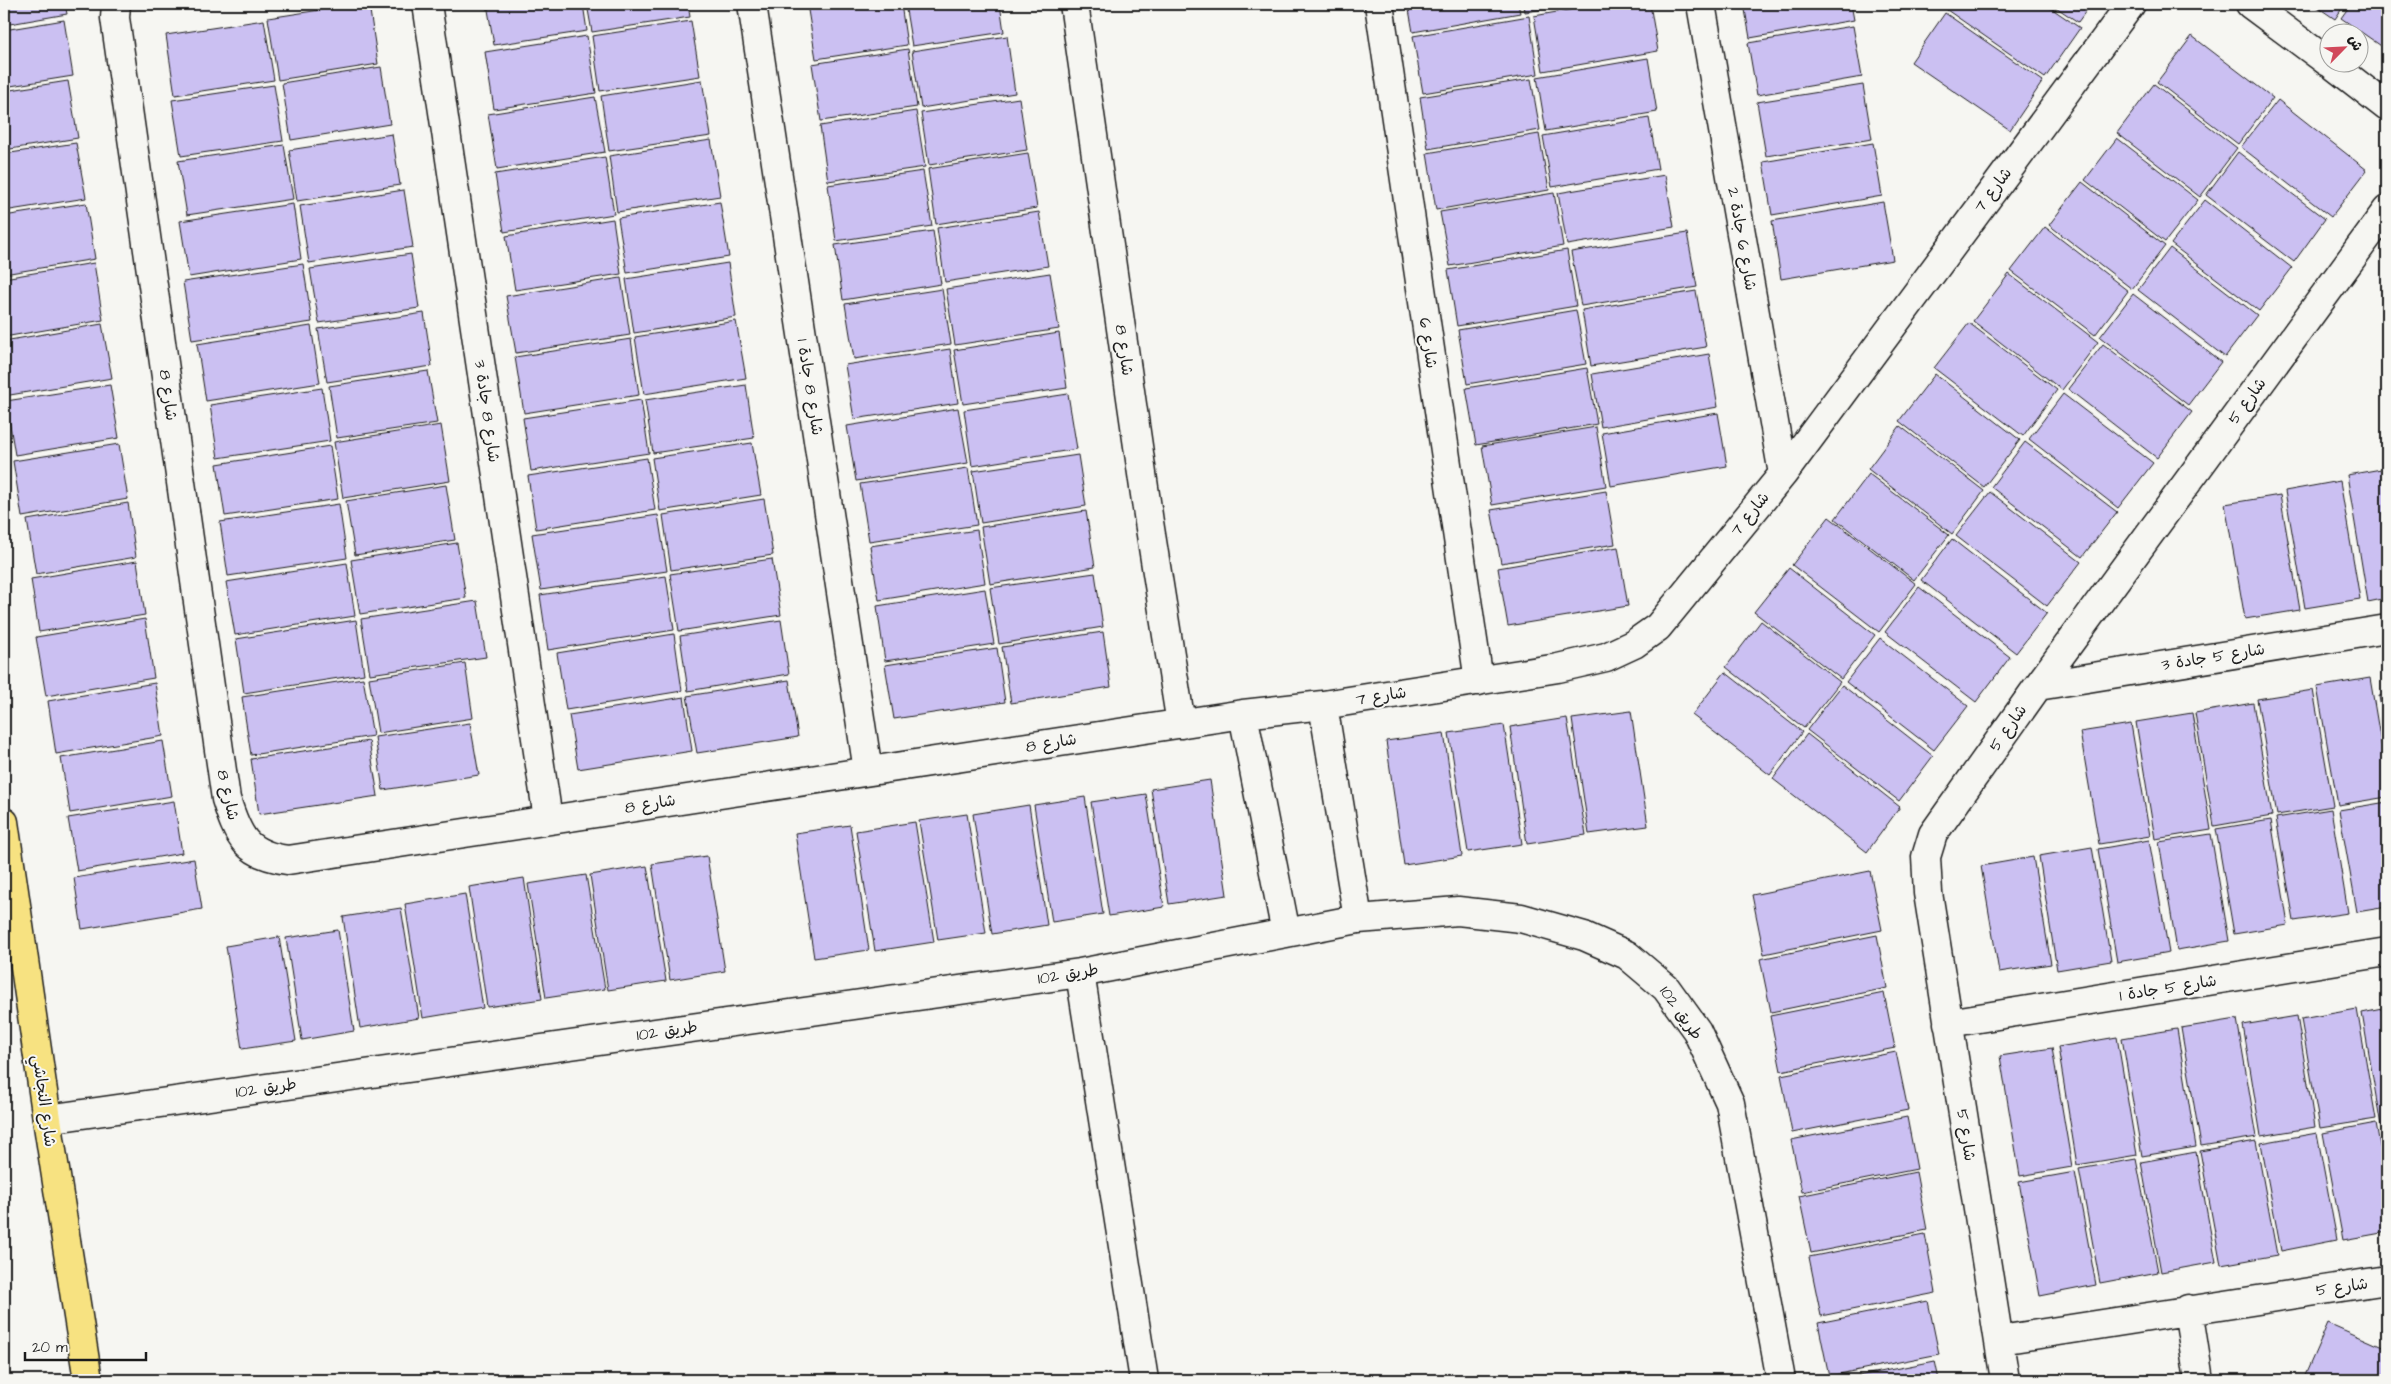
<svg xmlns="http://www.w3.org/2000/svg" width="2391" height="1384" viewBox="0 0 2391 1384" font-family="'Architects Daughter','Playpen Sans Arabic',sans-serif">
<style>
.building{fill:#cbc0f2;stroke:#1c1c1c}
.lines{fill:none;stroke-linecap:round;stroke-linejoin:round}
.minor-casing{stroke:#1c1c1c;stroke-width:31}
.major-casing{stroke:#1c1c1c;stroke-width:31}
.minor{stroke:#f6f6f2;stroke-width:28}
.major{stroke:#f7e281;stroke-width:28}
.labels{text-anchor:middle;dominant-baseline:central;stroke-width:4;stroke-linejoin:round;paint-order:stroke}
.street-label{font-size:16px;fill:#1c1c1c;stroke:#f6f6f2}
</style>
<rect width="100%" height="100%" fill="#f6f6f2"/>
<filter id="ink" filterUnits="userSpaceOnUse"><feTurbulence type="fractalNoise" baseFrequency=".02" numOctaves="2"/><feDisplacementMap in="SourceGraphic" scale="10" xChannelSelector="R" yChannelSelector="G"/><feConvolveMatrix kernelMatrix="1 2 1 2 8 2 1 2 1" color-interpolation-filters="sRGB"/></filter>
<g filter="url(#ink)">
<path class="building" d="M4,4H65L67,14L4,25Z
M359,4H369L378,64L278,80L268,18Z
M487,4H583L587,31L494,45Z
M587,4H688L690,17L592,32Z
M807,4H901L907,45L816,59Z
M905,4H1000L1004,32L912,46Z
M1408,4H1518L1520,13L1413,32Z
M1524,4H1578L1525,12Z
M1603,4H1650L1658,51L1543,71L1534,16Z
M1744,4H1851L1854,20L1750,38Z
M1951,4H2045L2080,28L2045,78L1947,10Z
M2051,4H2091L2078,22Z
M2313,4H2345L2335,19Z
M2351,4H2387V50L2341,18Z
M1945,13L2043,81L2010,130L1911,62Z
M1529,16L1538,74L1423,93L1413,36Z
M64,20L73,76L4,87V30Z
M264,20L274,80L175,95L166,35Z
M691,21L700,76L600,91L592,36Z
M1853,26L1862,77L1757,95L1748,43Z
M587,36L596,93L494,109L485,52Z
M1007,36L1015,93L921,108L912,51Z
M2192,36L2273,98L2238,144L2157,82Z
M908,49L917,107L821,121L812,64Z
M1648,58L1657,112L1546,131L1537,77Z
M381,67L390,124L291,140L282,83Z
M1531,79L1540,130L1428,149L1420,97Z
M702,80L711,136L609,151L601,96Z
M68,81L78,138L4,150V91Z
M2154,84L2237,148L2200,197L2117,133Z
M274,85L283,141L181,156L172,100Z
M1863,85L1872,139L1766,156L1757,102Z
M595,97L605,152L497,169L488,114Z
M1019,98L1027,150L929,165L921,113Z
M2278,100L2367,170L2331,217L2241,147Z
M916,111L925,167L828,181L820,126Z
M1649,118L1658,169L1552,187L1543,136Z
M392,134L400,185L297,201L289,150Z
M1539,134L1549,190L1436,210L1427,153Z
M2117,138L2198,200L2165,242L2085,180Z
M711,140L720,196L617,212L609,156Z
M76,143L86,198L4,211V154Z
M1873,143L1882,196L1772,215L1763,162Z
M284,145L293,199L187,215L178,161Z
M2238,152L2325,219L2294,262L2206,195Z
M1028,153L1037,208L936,224L928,169Z
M605,157L614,214L504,232L495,174Z
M923,171L932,226L836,241L828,185Z
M1665,175L1674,227L1567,245L1558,193Z
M2082,182L2165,246L2132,289L2049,225Z
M404,190L413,247L309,263L300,206Z
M1554,193L1563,246L1450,266L1440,212Z
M2205,200L2292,268L2259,311L2171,244Z
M720,202L729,257L627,273L618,218Z
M1883,202L1893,260L1781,279L1772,221Z
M86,203L95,259L4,274V216Z
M293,204L301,259L189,277L180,221Z
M1039,212L1048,266L945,282L937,228Z
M613,219L621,274L515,290L506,236Z
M2045,227L2128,291L2095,335L2011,271Z
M933,231L941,284L843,300L835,245Z
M1687,233L1697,287L1581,306L1571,252Z
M2170,248L2257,315L2225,357L2138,290Z
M1567,250L1576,306L1457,326L1448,270Z
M411,254L419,308L319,323L310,269Z
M94,263L103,320L4,337V278Z
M728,263L736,317L634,333L626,279Z
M303,264L312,322L192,340L183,282Z
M1050,273L1059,329L955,345L946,289Z
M2009,274L2098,342L2062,390L1973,321Z
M621,278L630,335L516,353L506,296Z
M942,289L951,344L854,359L845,304Z
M1696,291L1706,347L1591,366L1582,310Z
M2133,294L2221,362L2188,405L2100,337Z
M1576,310L1586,364L1467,384L1458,330Z
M424,313L432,366L327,382L318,329Z
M736,321L746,378L644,394L635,337Z
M1969,323L2057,390L2023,436L1934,368Z
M102,324L112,378L4,396V341Z
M311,326L320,383L206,401L197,344Z
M1059,333L1067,388L963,404L954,350Z
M631,339L639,395L524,413L515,357Z
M2103,344L2192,412L2157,458L2068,389Z
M950,349L958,403L854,419L845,365Z
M1709,354L1718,407L1601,427L1592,374Z
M1587,368L1597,424L1476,445L1466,388Z
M428,371L437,423L337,438L329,386Z
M1935,374L2020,440L1984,487L1899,421Z
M110,385L119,438L15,455L6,401Z
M746,385L754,438L653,453L645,400Z
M322,388L330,441L218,458L210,405Z
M1068,394L1077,449L972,466L964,410Z
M2063,394L2153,463L2118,508L2029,439Z
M641,400L649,453L531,471L523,418Z
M958,408L968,463L856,481L847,426Z
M1718,413L1727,466L1611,486L1602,433Z
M441,425L450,481L343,498L334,442Z
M1900,426L1984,491L1952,534L1868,469Z
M1596,427L1606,486L1492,505L1482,446Z
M2025,442L2117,512L2082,557L1991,487Z
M752,443L761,495L660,511L652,458Z
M119,444L128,499L22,517L13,461Z
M330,446L338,499L225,516L217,464Z
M1078,455L1086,506L981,523L973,471Z
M647,458L655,510L536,529L528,476Z
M968,468L977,525L869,541L860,484Z
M2387,468V598L2368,602L2347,475Z
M1869,474L1949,535L1914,580L1835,519Z
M2340,481L2360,599L2305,608L2285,491Z
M446,485L455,540L355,555L346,501Z
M1606,491L1615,544L1501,563L1491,510Z
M1990,492L2081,562L2047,606L1956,536Z
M2280,495L2300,610L2245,619L2225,504Z
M764,499L773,555L671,570L663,515Z
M128,503L136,557L36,574L27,520Z
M339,504L347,558L228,576L220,522Z
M1086,511L1095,567L990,584L981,527Z
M658,515L667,571L541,590L532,534Z
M1829,517L1916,584L1879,632L1792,565Z
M977,530L985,583L879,600L870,546Z
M1952,539L2047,613L2016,653L1921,580Z
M457,543L466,598L360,614L351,560Z
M1618,547L1628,606L1508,626L1498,568Z
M772,559L781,615L679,631L670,574Z
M137,561L145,615L39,632L31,579Z
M347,563L355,616L235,635L226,582Z
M1789,568L1875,635L1841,679L1754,612Z
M1095,573L1103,627L999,644L990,588Z
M666,576L674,630L548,650L540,595Z
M1919,587L2010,657L1976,702L1885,632Z
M985,589L994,644L885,661L877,606Z
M477,601L486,657L370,674L361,619Z
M145,619L154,678L46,696L36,637Z
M356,620L364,674L244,693L236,639Z
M781,620L789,674L688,691L680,636Z
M1761,621L1840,682L1804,728L1726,667Z
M1103,632L1111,687L1011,703L1002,647Z
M674,634L682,691L566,710L557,653Z
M1880,638L1968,706L1934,750L1846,682Z
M997,648L1005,702L894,719L885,665Z
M465,663L473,718L378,733L369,678Z
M1725,672L1802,732L1770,775L1692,715Z
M363,678L373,736L251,755L242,697Z
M2370,678L2387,779V797L2338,805L2317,687Z
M789,680L798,737L697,753L687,696Z
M155,683L163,736L56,754L48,701Z
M1842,685L1933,756L1899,801L1807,730Z
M2313,690L2333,806L2277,815L2257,699Z
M2387,695V743L2379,696Z
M684,697L692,751L578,769L569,715Z
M2253,703L2272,816L2214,826L2195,713Z
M1631,711L1648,826L1589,834L1572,719Z
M2192,713L2211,830L2155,839L2136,722Z
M1567,718L1586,835L1527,844L1510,727Z
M470,723L479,775L383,790L375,737Z
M2131,724L2150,836L2099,844L2080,732Z
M1504,725L1522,844L1468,852L1449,733Z
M1444,733L1462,856L1404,865L1386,741Z
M1807,734L1900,807L1867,852L1773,779Z
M163,741L172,796L70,813L61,758Z
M369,741L378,796L259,814L251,759Z
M1210,780L1227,895L1169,904L1151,789Z
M1146,794L1164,907L1109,916L1091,802Z
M1085,797L1103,914L1052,922L1034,805Z
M174,801L182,853L77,871L68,818Z
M2387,802V907L2357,912L2339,810Z
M1029,805L1047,925L992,934L973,814Z
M2331,809L2348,913L2294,921L2276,818Z
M967,814L986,933L938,940L919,821Z
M2271,820L2288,925L2234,934L2216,829Z
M915,822L934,942L875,951L856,831Z
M850,825L869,950L814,958L795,833Z
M2211,834L2229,941L2177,950L2159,842Z
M2149,840L2169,953L2117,962L2098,849Z
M2092,847L2111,961L2057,970L2039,856Z
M707,856L725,971L670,980L652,864Z
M2033,857L2051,964L1999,972L1981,866Z
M194,859L202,909L82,929L74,878Z
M647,866L666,981L608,990L590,875Z
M1870,871L1882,930L1764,954L1752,895Z
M586,875L605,989L546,998L528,884Z
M524,878L542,999L487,1007L469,887Z
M465,894L483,1008L423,1018L405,904Z
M401,908L419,1018L360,1028L343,917Z
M338,930L354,1031L302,1040L286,938Z
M1877,935L1887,988L1771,1012L1760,959Z
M279,937L296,1041L242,1049L226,946Z
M1884,993L1895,1048L1781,1071L1770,1016Z
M2387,1008V1125L2381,1126L2362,1013Z
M2357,1009L2376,1119L2320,1128L2301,1019Z
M2297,1016L2315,1127L2261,1136L2243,1025Z
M2237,1019L2257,1137L2201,1146L2181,1028Z
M2177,1029L2196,1147L2142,1156L2122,1038Z
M2117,1037L2137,1155L2077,1165L2058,1047Z
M2052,1048L2072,1167L2020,1176L2000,1056Z
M1896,1052L1908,1110L1792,1133L1781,1075Z
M1907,1117L1917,1169L1802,1192L1791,1140Z
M2376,1123L2387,1186V1232L2343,1240L2323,1133Z
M2317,1133L2337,1240L2281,1251L2261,1143Z
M2256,1141L2277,1255L2221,1265L2200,1151Z
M2196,1152L2216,1262L2161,1272L2141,1162Z
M2136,1159L2158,1272L2100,1283L2079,1169Z
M1916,1172L1927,1230L1811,1253L1799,1196Z
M2075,1172L2096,1285L2040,1296L2019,1182Z
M1925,1234L1936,1293L1821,1316L1809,1257Z
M1928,1301L1939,1354L1829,1376L1818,1323Z
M2328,1323L2387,1349V1380H2303Z
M1935,1361L1939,1380H1838Z"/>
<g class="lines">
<defs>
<path id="minor" d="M116,4L115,18L226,799C238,837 246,855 288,860L1243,714L1323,705L1558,668L1606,657L1634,644L1658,627L1783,474L2131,4
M427,4L548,819
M752,4L868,771
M1074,4L1149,522L1181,724
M1379,4L1479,681
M1701,4L1783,474
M2250,4L2328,62
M2329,62L2387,107
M2038,686L2387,629
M1323,705L1358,919
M1243,714L1286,933
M1080,973L1144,1380
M1948,1023L2387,952
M47,1119L1080,973L1358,919L1458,911L1521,918L1584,936L1627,955L1666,988L1697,1031L1730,1103L1781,1380
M2188,1309L2199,1380
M2000,1340L2387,1280
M2005,1380L1928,893L1926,857L1933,834L2038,686L2387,210"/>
<path id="major" d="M4,822L47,1119L88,1380"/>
</defs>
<use href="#minor" class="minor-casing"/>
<use href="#major" class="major-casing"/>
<use href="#minor" class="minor"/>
<use href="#major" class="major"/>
</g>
</g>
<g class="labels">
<g class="street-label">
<text transform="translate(1993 190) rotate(-53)">شارع 7</text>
<text transform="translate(1742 239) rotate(80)">شارع 6 جادة 2</text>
<text transform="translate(1428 343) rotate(82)">شارع 6</text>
<text transform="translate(1124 350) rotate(82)">شارع 8</text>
<text transform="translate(810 387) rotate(81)">شارع 8 جادة 1</text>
<text transform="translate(168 395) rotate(82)">شارع 8</text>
<text transform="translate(2247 401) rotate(-54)">شارع 5</text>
<text transform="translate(487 411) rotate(82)">شارع 8 جادة 3</text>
<text transform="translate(1750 514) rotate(-51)">شارع 7</text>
<text transform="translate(2213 657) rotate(-9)">شارع 5 جادة 3</text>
<text transform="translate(1381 696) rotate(-9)">شارع 7</text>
<text transform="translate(2008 728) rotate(-55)">شارع 5</text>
<text transform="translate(1051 743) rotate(-9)">شارع 8</text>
<text transform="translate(228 795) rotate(77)">شارع 8</text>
<text transform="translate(650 804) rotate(-9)">شارع 8</text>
<text transform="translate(1068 974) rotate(-9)">طريق 102</text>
<text transform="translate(2168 988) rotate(-9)">شارع 5 جادة 1</text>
<text transform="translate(1681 1013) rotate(55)">طريق 102</text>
<text transform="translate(667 1031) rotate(-8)">طريق 102</text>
<text transform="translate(266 1088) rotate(-8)">طريق 102</text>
<text transform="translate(44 1101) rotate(82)">شارع النجاشي</text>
<text transform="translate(1966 1135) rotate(81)">شارع 5</text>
<text transform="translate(2342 1287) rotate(-8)">شارع 5</text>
</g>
</g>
<rect width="2391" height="1384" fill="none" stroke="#f6f6f2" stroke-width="20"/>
<rect x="10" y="10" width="2371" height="1364" fill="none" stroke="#1c1c1c" stroke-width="2" filter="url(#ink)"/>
<g transform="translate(2344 48) rotate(66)"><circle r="24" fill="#f6f6f2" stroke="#9f9f9c"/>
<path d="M0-4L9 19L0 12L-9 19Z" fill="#d1495b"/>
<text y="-8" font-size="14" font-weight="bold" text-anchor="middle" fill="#1c1c1c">ش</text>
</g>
<path d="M25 1352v8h121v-8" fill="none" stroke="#1c1c1c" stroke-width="2.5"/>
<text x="32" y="1352" font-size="15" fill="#1c1c1c" stroke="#f6f6f2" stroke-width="4" paint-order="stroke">20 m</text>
</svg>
